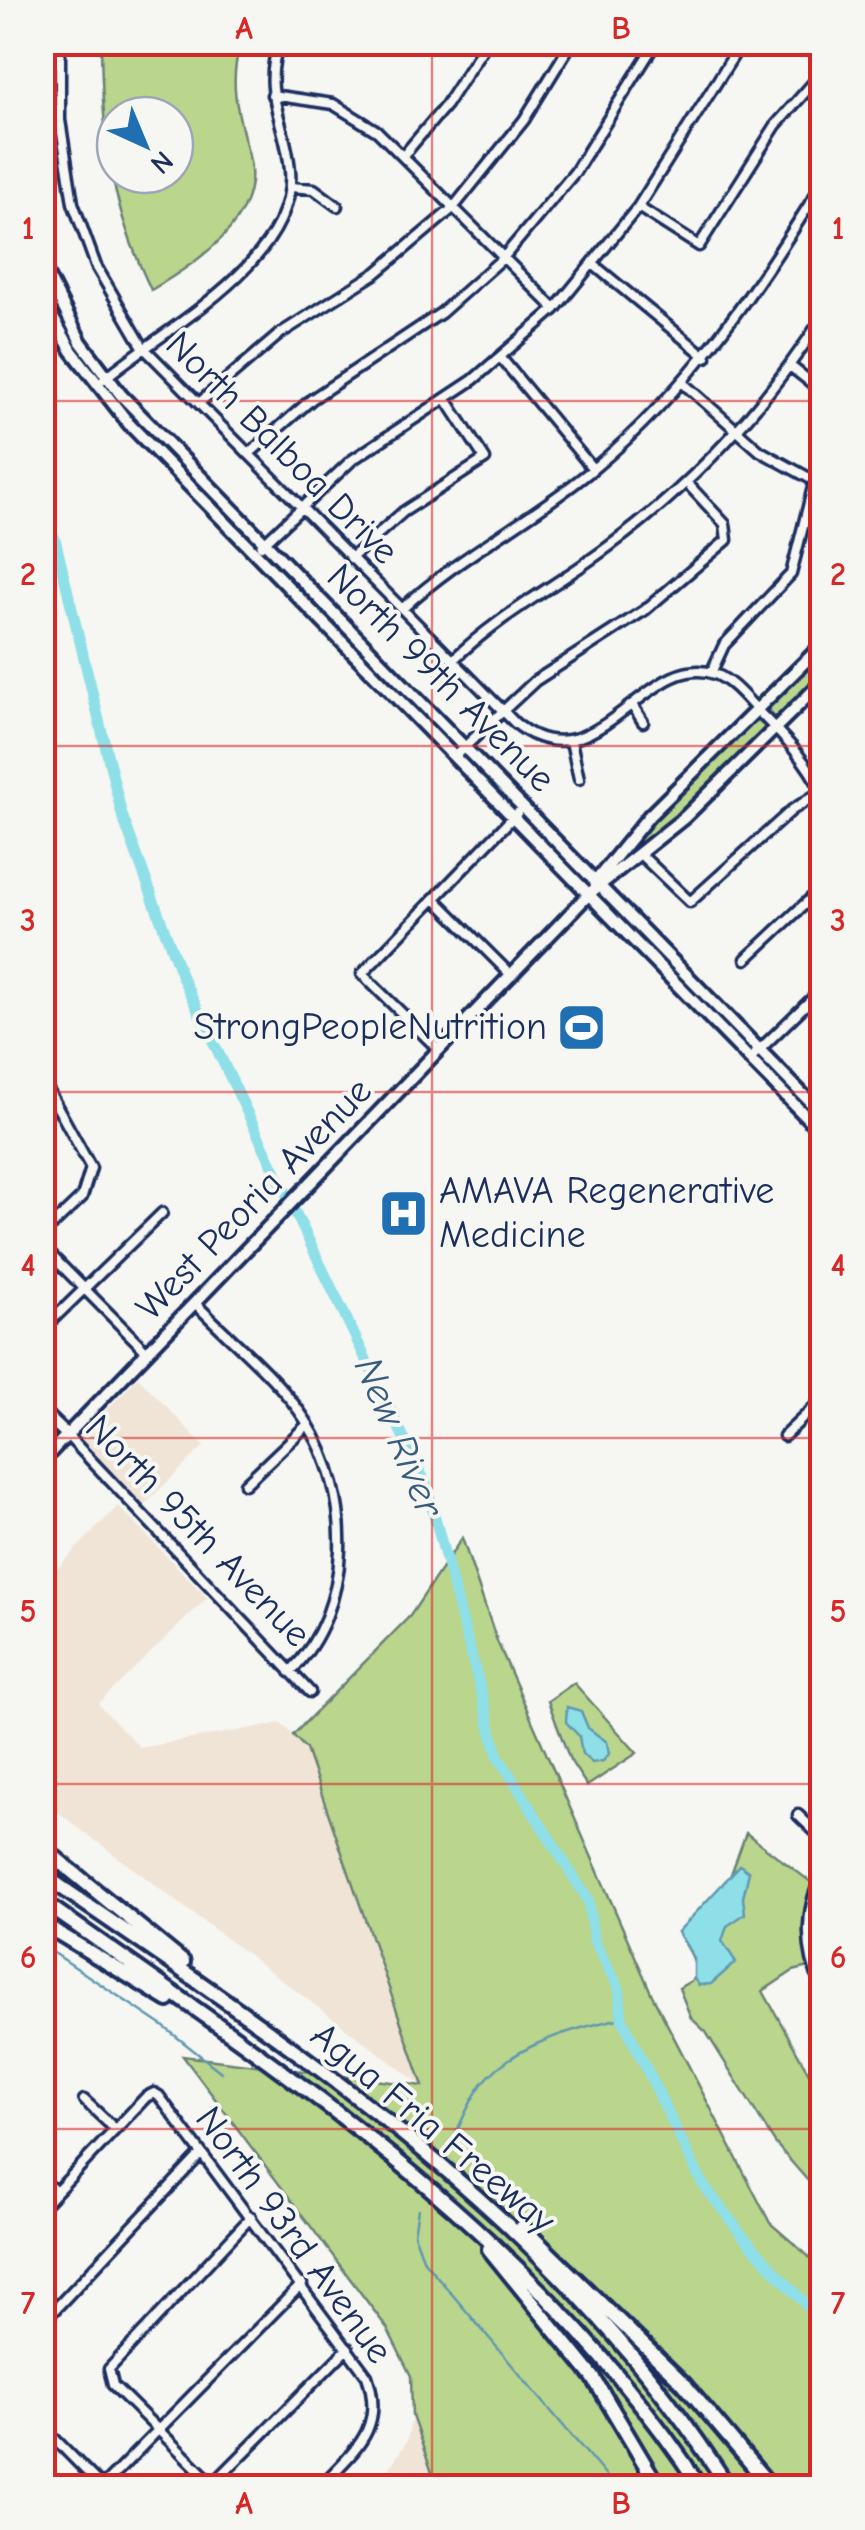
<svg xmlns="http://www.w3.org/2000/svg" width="865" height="2530" viewBox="0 0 865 2530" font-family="'Comic Neue',sans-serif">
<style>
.built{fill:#f0e4d6}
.green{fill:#bad58c;stroke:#6a8275;stroke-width:2.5;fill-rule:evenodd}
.water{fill:#8edfe7;stroke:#6099b0;stroke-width:2.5}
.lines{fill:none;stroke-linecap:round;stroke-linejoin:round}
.stream{stroke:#6099b0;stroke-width:2.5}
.river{stroke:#8edfe7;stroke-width:11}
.street-casing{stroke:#1b2f5e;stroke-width:15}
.secondary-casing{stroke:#1b2f5e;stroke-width:18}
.highway-casing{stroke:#1b2f5e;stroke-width:20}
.street{stroke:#f6f6f2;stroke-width:8}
.secondary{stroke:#f6f6f2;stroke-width:10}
.highway{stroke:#f6f6f2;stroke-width:12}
.grid{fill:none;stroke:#d62828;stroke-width:2.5;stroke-opacity:0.55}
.labels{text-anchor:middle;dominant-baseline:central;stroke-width:8;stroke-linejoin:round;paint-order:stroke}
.street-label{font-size:38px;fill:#1b2f5e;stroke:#f6f6f2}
.poi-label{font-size:38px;fill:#1b2f5e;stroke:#f6f6f2;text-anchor:end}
.water-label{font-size:40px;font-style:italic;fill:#385b80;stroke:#f6f6f2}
.neatline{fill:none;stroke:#d62828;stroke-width:4}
.grid-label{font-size:32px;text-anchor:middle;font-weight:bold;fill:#d62828}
</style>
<rect width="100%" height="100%" fill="#f6f6f2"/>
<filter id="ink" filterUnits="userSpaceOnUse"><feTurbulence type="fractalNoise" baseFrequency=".01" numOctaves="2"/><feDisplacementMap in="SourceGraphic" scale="20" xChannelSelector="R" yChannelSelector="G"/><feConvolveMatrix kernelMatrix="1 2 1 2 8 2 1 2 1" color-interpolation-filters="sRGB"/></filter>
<g filter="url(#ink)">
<path class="built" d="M138,1377L204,1446L143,1506L80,1438Z
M118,1506L207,1598L98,1704L140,1748L281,1723L306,1749L423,2086L43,1801L42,1584Z
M412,2416L435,2482L428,2487L390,2488L382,2479L407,2441Z"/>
<path class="green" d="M101,43H241C227,83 239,117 249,156C265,219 197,263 151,290C110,204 102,137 101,43ZM175,115V175H115V115Z
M822,649V677L780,719L774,718L766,706Z
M754,718L768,729L685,813L629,857L628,849L667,802Z
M462,1538L497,1641L652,1995L770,2223L822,2268V2487H428L435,2481L412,2416L411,2376L387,2328L183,2056L423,2086L306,1749L293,1735L410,1616Z
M574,1683L637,1753L587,1786L570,1760L548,1701Z
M746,1833L816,1886L822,1882V1981L813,1966L793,1971L763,1991L822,2097V2197L775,2143L706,2032L691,2018L679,1988L694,1979C698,1958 687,1949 678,1932L730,1877Z"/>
<path class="water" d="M567,1707L581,1711L588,1728L607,1742L609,1754L603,1761L592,1763L582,1754L579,1736L566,1722Z
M740,1865L749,1872L743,1898L745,1914L727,1926L722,1941L736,1962L711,1984L699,1985L694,1979V1958L678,1932Z"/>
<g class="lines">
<path class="stream" d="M42,1945L163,2026L221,2072
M453,2139C462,2121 470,2100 482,2084C513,2044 576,2028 622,2018
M418,2209L414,2234L424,2261L616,2488"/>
<path class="river" d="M42,511L55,539L122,815L182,977L426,1484L498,1756L588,1900L594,1941L619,1988L622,2018L702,2183L742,2235L822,2322"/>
<defs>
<path id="street" d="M60,42V120L73,203L96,266L143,347L515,723C595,789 647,649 715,674C733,681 747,700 761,714C785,738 807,761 822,792
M381,42H384
M272,95L333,104L377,131L555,309
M403,156L446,105L487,42
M291,187L314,189L337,206
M638,207L699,246L776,125L822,73
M594,265L706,357
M501,358L593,469
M790,366L822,391
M104,379C166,327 298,261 290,170C286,121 261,95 279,42
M683,383L760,451L822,485
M199,403L281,333L376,273L453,208L524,120L572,42
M250,453L312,399L441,313L503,258L575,172L656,42
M261,546L352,460L473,380L555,309L638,207L742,42
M351,558L403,512L485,459L446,399
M402,609C461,554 532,520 593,469C690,388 757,289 822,184
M453,660C499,615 556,586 608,547C693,485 765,406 822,318
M711,673L724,645L791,574L814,483
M633,706L643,722
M571,741L579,779
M456,755L535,681L645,610L727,540L725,524L686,482
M640,854L690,902L792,810L822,791
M434,898L511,975
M746,959L822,888
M439,1050L362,974L517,813
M751,1058L822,989
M42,1079L91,1168L82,1197L42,1235
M42,1246L147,1352
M195,1303C231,1341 278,1377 306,1421C353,1495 355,1608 290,1672
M42,1330L162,1213
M67,1435L310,1692
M784,1436L822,1400
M245,1484L308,1424
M798,1815L822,1838
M822,1876C804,1911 805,1952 822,1987
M84,2100L115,2129
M42,2179L56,2192
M42,2207L146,2097L154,2093L159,2096L367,2376C386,2430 353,2451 319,2488
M251,2217L109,2369L113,2385L213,2484L348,2348
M42,2323L201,2154
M42,2426L102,2487
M101,2488L302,2284"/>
<path id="secondary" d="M42,265L81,342L121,395L822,1114
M42,299L72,351L129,424L822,1133
M595,882L649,816L822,645
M42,1411L67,1435
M42,1461L591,892L685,817L822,682"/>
<path id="highway" d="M42,1847L183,1962
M42,1874C300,2051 557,2218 729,2488
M42,1901C285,2072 536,2235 701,2488
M42,1923L168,2000
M522,2227L684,2384L772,2488
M489,2249L593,2377L659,2488"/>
</defs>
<use href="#street" class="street-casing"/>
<use href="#secondary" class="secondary-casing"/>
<use href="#highway" class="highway-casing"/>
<use href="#street" class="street"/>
<use href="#secondary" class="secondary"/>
<use href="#highway" class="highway"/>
</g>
</g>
<path class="grid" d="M432,42V2488M42,401H822M42,746H822M42,1092H822M42,1438H822M42,1784H822M42,2129H822"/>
<defs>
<symbol id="stadium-square" viewBox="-11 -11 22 22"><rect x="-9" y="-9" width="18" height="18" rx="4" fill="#1f6fb2" stroke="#f6f6f2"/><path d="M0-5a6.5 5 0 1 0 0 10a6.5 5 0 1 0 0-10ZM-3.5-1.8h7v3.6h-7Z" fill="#fff"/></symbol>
<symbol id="hospital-square" viewBox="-11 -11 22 22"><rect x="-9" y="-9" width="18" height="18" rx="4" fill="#1f6fb2" stroke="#f6f6f2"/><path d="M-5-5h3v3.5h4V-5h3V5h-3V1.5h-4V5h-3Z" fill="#fff"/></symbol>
</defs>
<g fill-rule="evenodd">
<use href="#stadium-square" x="554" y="1000" width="55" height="55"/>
<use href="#hospital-square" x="376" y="1186" width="55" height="55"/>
</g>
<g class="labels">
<g class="street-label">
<text transform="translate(282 448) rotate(45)">North Balboa Drive</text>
<text transform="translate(441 678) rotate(45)">North 99th Avenue</text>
<text transform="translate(254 1199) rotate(-46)">West Peoria Avenue</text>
<text transform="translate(198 1531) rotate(46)">North 95th Avenue</text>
<text transform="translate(433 2128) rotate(40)">Agua Fria Freeway</text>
<text transform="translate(294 2235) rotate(54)">North 93rd Avenue</text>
</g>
<g class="poi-label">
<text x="547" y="1027">StrongPeopleNutrition</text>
<text x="439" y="1191" text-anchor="start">AMAVA Regenerative<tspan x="439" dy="44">Medicine</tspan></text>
</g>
<g class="water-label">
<text transform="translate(399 1437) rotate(67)">New River</text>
</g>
</g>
<rect width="865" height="2530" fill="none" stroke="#f6f6f2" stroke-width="110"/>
<g transform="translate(145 145) rotate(136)"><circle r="48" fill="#f6f6f2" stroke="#9ea6b7" stroke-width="2.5"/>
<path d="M0-8L18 38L0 25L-18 38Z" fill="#1f6fb2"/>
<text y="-15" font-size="28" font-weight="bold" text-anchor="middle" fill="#1b2f5e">N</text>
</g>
<rect x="55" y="55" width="755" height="2420" class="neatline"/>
<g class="grid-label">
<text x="244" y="39">A</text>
<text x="621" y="39">B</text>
<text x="28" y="239">1</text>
<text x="838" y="239">1</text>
<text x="28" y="585">2</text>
<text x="838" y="585">2</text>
<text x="28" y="931">3</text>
<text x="838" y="931">3</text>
<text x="28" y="1276">4</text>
<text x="838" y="1276">4</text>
<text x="28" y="1622">5</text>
<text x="838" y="1622">5</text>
<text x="28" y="1968">6</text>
<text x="838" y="1968">6</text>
<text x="28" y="2314">7</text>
<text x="838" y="2314">7</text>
<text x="244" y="2514">A</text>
<text x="621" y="2514">B</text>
</g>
</svg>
